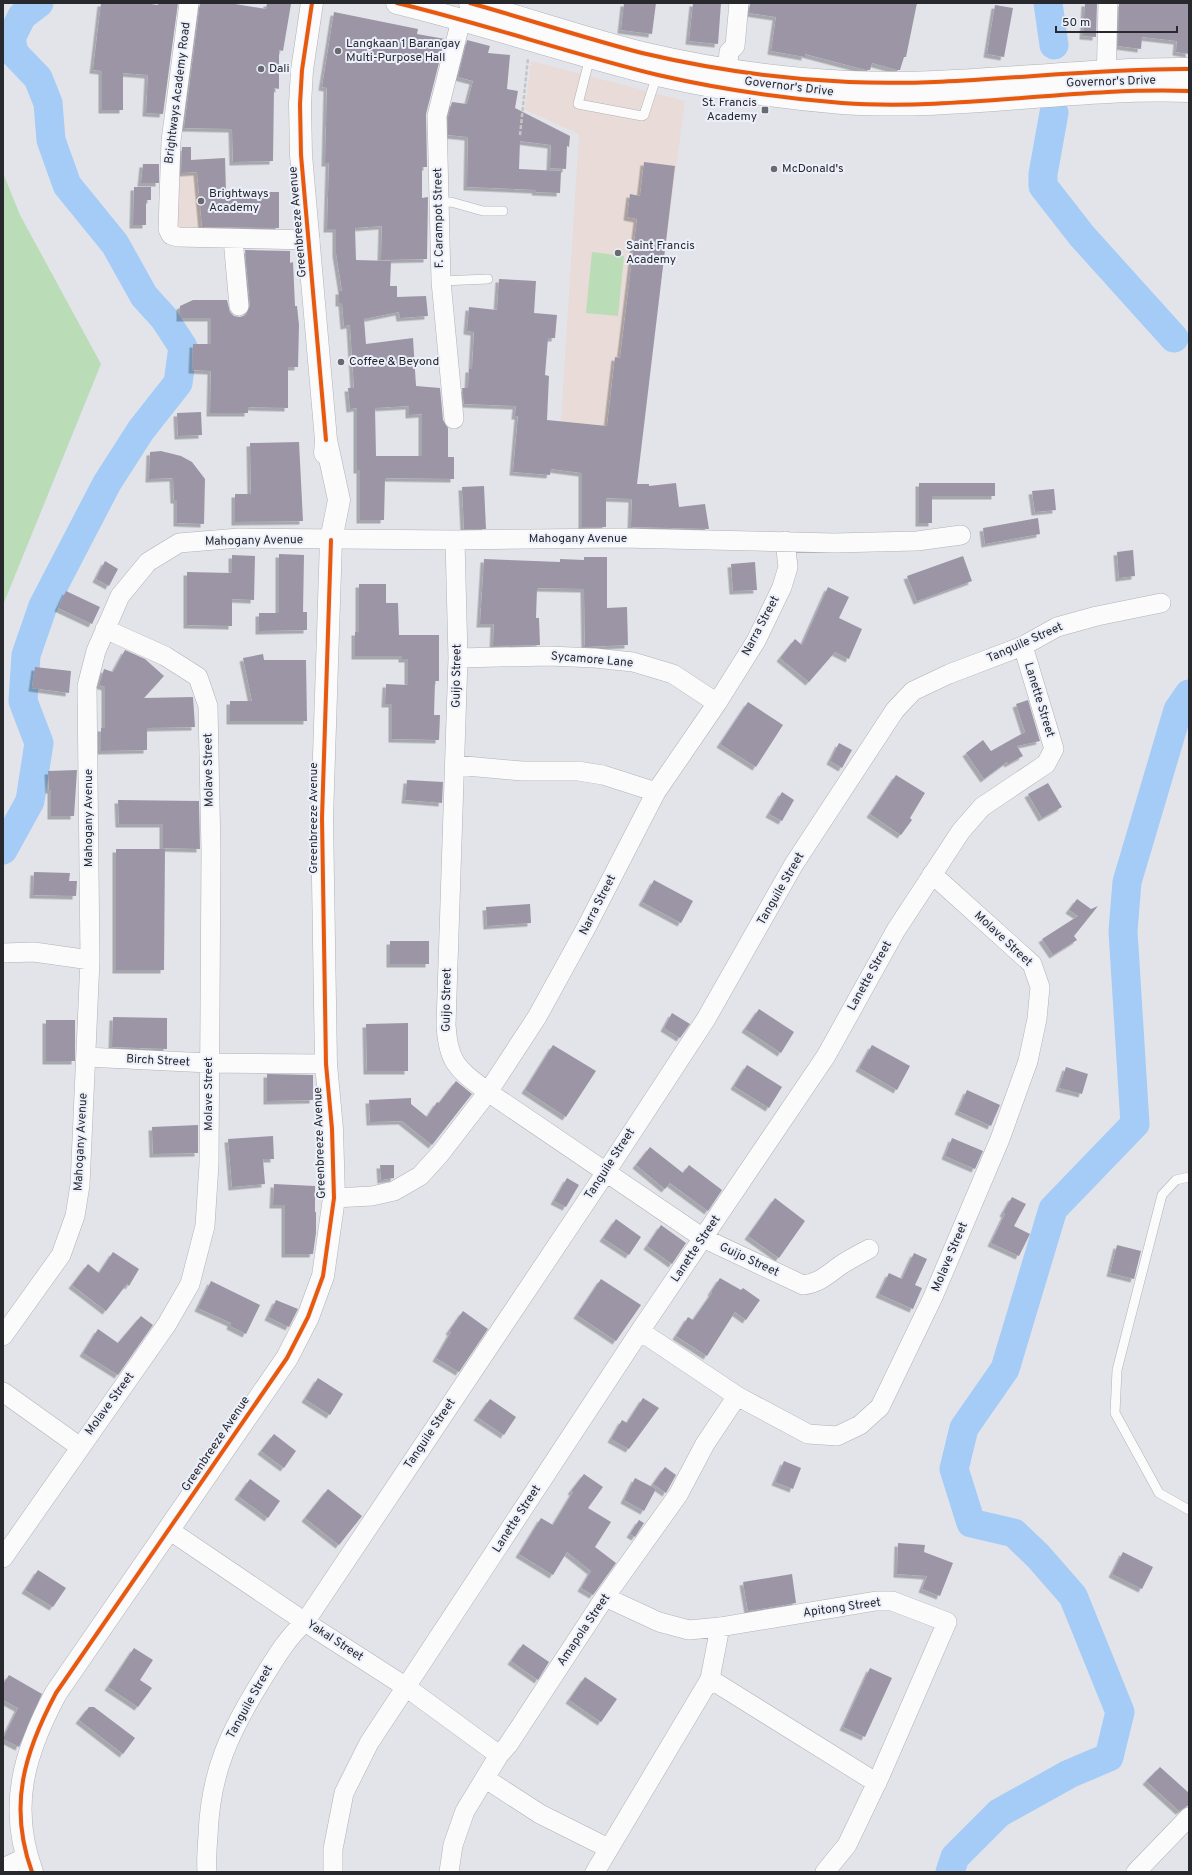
<svg xmlns="http://www.w3.org/2000/svg" width="1192" height="1875" viewBox="0 0 1192 1875" font-family="Overpass,sans-serif">
<style>
.education{fill:#e8dbd8}
.green{fill:#badcb7}
.lines{fill:none;stroke-linecap:round;stroke-linejoin:round}
.river{stroke:#a4ccf6;stroke-width:29}
.building{fill:#9c95a6;fill-rule:evenodd;filter:url(#shadow)}
.service-casing{stroke:#b0b2b6;stroke-width:10}
.minor-casing{stroke:#b0b2b6;stroke-width:20}
.tertiary-casing{stroke:#b0b2b6;stroke-width:23}
.primary-casing{stroke:#b0b2b6;stroke-width:23}
.path{stroke:#c4c5c7;stroke-width:2.5;stroke-dasharray:4 2;stroke-linecap:butt}
.service{stroke:#fbfbfc;stroke-width:9}
.minor{stroke:#fbfbfc;stroke-width:19}
.tertiary{stroke:#fbfbfc;stroke-width:22}
.primary{stroke:#fbfbfc;stroke-width:22}
.cycleway-casing{stroke:#ecf0fb;stroke-width:6}
.cycleway{stroke:#e8590c;stroke-width:4}
.poi-dot{fill:#696a6f;stroke:#ecf0fb;stroke-width:1.5}
.labels{text-anchor:middle;dominant-baseline:central;stroke-width:4;stroke-linejoin:round;paint-order:stroke}
.poi-label{font-size:12px;fill:#28292d;stroke:#ecf0fb;text-anchor:start}
.street-label{font-size:12px;fill:#28292d;stroke:#ecf0fb}
</style>
<defs>
<filter id="shadow"><feDropShadow dx="-3.5" dy="3.5" stdDeviation="0" flood-color="#0004"/></filter>
</defs>
<rect width="100%" height="100%" fill="#e2e4ea"/>
<path class="education" d="M531,61L685,101L653,341L592,474L556,470L561,421L579,134L525,110Z
M225,158L227,230L177,231L174,173L197,172L196,159Z"/>
<path class="green" d="M3,173L20,215L101,364L3,605Z
M592,252L624,256L618,316L586,313Z"/>
<g class="lines">
<path class="river" d="M1048,3L1054,45
M1054,113L1043,174V186L1082,236L1174,338
M3,850L30,801L39,743L23,701L26,655L43,606L107,483L141,430L178,383L183,347L164,318L144,296L115,244L67,185L51,140L48,103L38,78L14,53L11,38L22,16L39,3
M950,1872L955,1857L999,1813L1069,1774L1109,1757L1120,1712L1073,1596L1038,1556L1014,1533L971,1523L954,1469L964,1428L1005,1369L1053,1209L1135,1124L1123,931L1127,882L1178,710L1189,694"/>
</g>
<path class="building" d="M101,3H143L158,5V3H178L163,114L146,113L148,75L123,73V110H102V71L93,70Z
M200,3H229L266,9L267,3L291,4L283,51L279,50V89L274,88L273,161L233,162L232,129L184,128Z
M624,3H656L652,34L621,30Z
M693,3H721L718,44L689,41Z
M750,3H917L906,57H904L900,70H897L872,63L870,70H866L805,54V57L771,51L776,17L749,13Z
M1085,3H1097L1096,37L1083,36Z
M1119,3H1189V54L1176,52L1177,41L1142,37L1141,49L1118,46Z
M995,5L1013,8L1004,57L987,54Z
M334,12L418,29L417,34L445,39L426,114L427,167H422V198L428,197L427,259L381,260L382,226L355,228L356,260L391,261L390,286H397V297L426,296L428,316L400,318L399,312L364,319L366,344L413,338L416,386L440,388L443,420L448,428V457H454V479L385,478L384,520H360V470H357V408L350,409L348,388H354L350,325L344,326L342,303H339V291H342L336,253V229H327L329,163H325L327,88L322,87ZM409,406V415L422,414V456H376L375,408Z
M467,40L490,46L488,53L510,55L507,89L518,91L515,108L570,136L569,147L567,146L566,169L550,168L551,145L520,141L519,169L561,171L560,193L535,192L536,190L467,187L468,137L448,135V117L452,102L467,104L473,81L458,77Z
M182,147H191V160L225,158L226,192H279V228L202,227L197,172L181,173Z
M644,162L675,166L637,484H649V486L676,483L679,507L705,504L709,529L631,527L632,499L606,498V527H582V473L551,469L550,475L513,472L518,416H515L516,406L464,404L462,388H468L469,369H472L474,332L467,331L469,307L497,310L499,279L536,281L534,313L557,315L555,338H548L545,375L549,376L547,420L607,426L615,357L620,358L637,219L627,217L630,194L640,196Z
M143,164H159V183H141Z
M134,187H151V200H146V225H133Z
M245,250L290,251V263L293,262L295,306H297L299,325L298,367H288V408L248,407V413H210L211,371L192,370L193,344H211V318H180V306L193,300H227L230,312L234,316L240,317L246,315L250,305Z
M201,412L202,435L178,436L177,413Z
M299,442L303,521L235,522V494H251L250,443Z
M161,451L181,456L192,462L205,479L204,524L177,523V500H174L173,478L149,479L150,452Z
M919,483H995V496H932V523H919Z
M484,486L486,529H464L462,487Z
M1054,489L1056,510L1035,512L1032,491Z
M1038,518L1040,534L985,544L983,528Z
M1133,550L1135,576L1119,578L1117,552Z
M279,554L304,555L303,612H307V630L259,631V613H279Z
M232,555L255,556L254,600L232,599V626L187,625V572L232,573Z
M963,556L972,581L917,601L907,576Z
M584,557H607V608L627,607L628,645L585,647L584,589L537,588L536,618H539L540,645L493,646L494,624H480L484,559L560,562V559L584,560Z
M105,561L118,569L109,586L96,579Z
M755,562L757,590L733,591L731,564Z
M359,584H386V603H398L399,635H439V681H435L434,715H440L439,740L392,739V704H385L386,684L408,685V659H402V656H355V632H359Z
M828,587L849,597L839,618L862,629L849,659L835,652L809,682L780,658L795,639L802,645Z
M66,591L100,607L92,624L58,608Z
M125,650L145,659L164,676L144,698L193,697L195,727L147,728V750L101,751V728H105V687L99,685L104,669L113,672Z
M263,654L264,660H306L307,721H230V701H252L243,658Z
M35,667L71,671L69,693L32,688Z
M1028,700L1040,741L1017,746L1023,756L1008,764L1007,762L984,779L966,753L983,740L991,751L1025,732L1016,704Z
M748,702L783,725L756,767L720,744Z
M839,743L852,750L842,768L830,761Z
M77,770L74,816H51V790H49L48,771Z
M896,775L925,793L910,818L912,820L901,835L870,814Z
M407,780L443,782L442,803L405,800Z
M1048,783L1062,807L1042,818L1028,794Z
M782,792L794,800L782,821L769,814Z
M118,800L199,801L200,849L163,848V824H119Z
M116,849H165L164,970H116Z
M34,872L70,873L69,881H77L76,896L33,895Z
M654,880L693,901L681,923L642,902Z
M1077,899L1091,909L1098,906L1074,936L1077,940L1053,955L1042,939L1078,916L1069,910Z
M530,904L531,923L487,926L486,907Z
M390,941H429V964H390Z
M759,1009L794,1032L781,1053L745,1029Z
M672,1013L690,1024L680,1038L664,1028Z
M113,1017L167,1018V1049L112,1047Z
M46,1020H75V1061H46Z
M408,1023V1071H367L366,1024Z
M553,1045L596,1071L566,1117L525,1090Z
M872,1045L910,1066L897,1090L859,1068Z
M747,1065L782,1087L769,1108L734,1086Z
M1066,1067L1088,1074L1082,1094L1059,1088Z
M267,1074L313,1075V1100L267,1101Z
M456,1081L472,1094L432,1145L402,1121L370,1122L369,1100L411,1098V1104L427,1117L437,1102L439,1103Z
M967,1090L1000,1105L991,1126L958,1111Z
M198,1125V1153L153,1154L152,1127Z
M273,1136L274,1159H263L265,1184L232,1187L228,1139Z
M952,1138L983,1151L975,1169L945,1156Z
M650,1147L683,1173L689,1165L722,1190L708,1211L670,1183L665,1189L636,1165Z
M380,1165H394V1178L381,1180Z
M567,1178L579,1185L566,1207L554,1201Z
M274,1184L315,1186V1212H316V1233L313,1254H285V1205H273Z
M1012,1197L1026,1204L1014,1226L1030,1234L1019,1256L991,1243L1005,1214L1003,1213Z
M775,1198L805,1221L779,1258L748,1236Z
M616,1219L641,1237L629,1255L603,1238Z
M661,1225L686,1243L672,1264L647,1246Z
M1117,1245L1141,1251L1134,1279L1110,1273Z
M113,1252L139,1269L129,1286L127,1284L106,1311L72,1285L88,1264L99,1273Z
M914,1253L927,1259L915,1285L922,1288L913,1309L879,1294L889,1273L902,1279Z
M720,1278L741,1290L743,1288L760,1300L746,1320L735,1312L707,1356L676,1336L688,1317L693,1320L712,1293L711,1292Z
M601,1279L641,1305L616,1341L577,1315Z
M211,1281L260,1305L246,1334L230,1326L231,1323L198,1308Z
M276,1300L298,1309L289,1327L268,1317Z
M463,1311L488,1329L459,1372L436,1358L451,1332L449,1331Z
M141,1316L153,1325L118,1375L83,1353L98,1329L118,1343Z
M318,1378L343,1394L330,1415L305,1399Z
M643,1398L659,1408L629,1449L611,1439L622,1420L627,1423Z
M490,1399L516,1417L504,1435L477,1417Z
M274,1434L296,1451L284,1468L261,1451Z
M784,1461L801,1468L793,1489L775,1482Z
M665,1467L676,1475L666,1493L653,1484Z
M584,1474L603,1487L588,1508L611,1522L595,1547L616,1563L593,1595L581,1588L591,1571L567,1552L553,1575L519,1554L541,1518L553,1525L573,1492L571,1491Z
M635,1478L656,1489L644,1511L624,1500Z
M250,1479L280,1501L268,1518L238,1496Z
M328,1489L362,1516L339,1545L305,1518Z
M639,1520L644,1523L635,1537L630,1534Z
M898,1543L925,1545L924,1552L953,1563L940,1596L922,1589L927,1576L897,1574Z
M1123,1552L1153,1567L1142,1589L1112,1574Z
M38,1570L66,1588L53,1607L25,1590Z
M792,1574L796,1603L748,1611L743,1582Z
M523,1644L549,1662L538,1680L511,1661Z
M134,1648L153,1660L140,1680L152,1688L138,1707L108,1687Z
M870,1668L892,1678L865,1737L843,1727Z
M9,1675L42,1694L19,1747L3,1739L18,1708L3,1700V1684Z
M585,1677L617,1699L601,1722L569,1700Z
M89,1707H94L135,1738L123,1754L79,1720Z
M1160,1767L1189,1793V1805L1179,1811L1146,1781Z"/>
<g class="lines">
<defs>
<path id="service" d="M590,57L578,104L642,116L644,115L657,75
M439,203L451,202L483,211H503
M441,281L488,279
M1189,1177L1176,1180L1162,1195L1117,1370L1115,1413L1159,1493L1189,1510"/>
<path id="minor" d="M189,3L171,141L168,229L171,235L178,237L310,240
M726,83L729,52L735,46L739,3
M1106,86L1108,3
M233,239L239,306
M454,419L441,281L437,116L461,20
M455,540L458,658L446,1025C448,1064 459,1070 488,1092L703,1238L803,1285C820,1283 828,1274 841,1265C850,1259 860,1254 869,1249
M458,658L549,656L595,658L633,662L673,674L717,703
M455,765L522,771H578L603,775L656,792
M3,953L34,952L90,960
M86,1057L209,1063L326,1064
M334,1198L372,1196L394,1191L420,1176L440,1154L488,1092L537,1017L586,928L656,792L717,703L756,641L782,587L788,567L785,541
M640,1331L737,1396L808,1434L837,1436L860,1425L880,1407L933,1297L1000,1139L1028,1061L1037,1019L1040,987L1032,964L932,874
M3,1336L61,1255L75,1216L80,1185L90,960L87,686L96,651L120,596L148,562L179,543L239,538L455,540L622,538L834,543L917,541L961,535
M3,1392L80,1447
M169,1530L305,1622L406,1687L499,1755
M3,1558L167,1324L190,1284L205,1226L209,1164L211,852L208,706L198,677L165,656L105,629
M605,1597L659,1622L689,1630L720,1627L876,1601H892L947,1622L880,1776L847,1845L825,1872
M710,1679L877,1783
M486,1779L540,1814L608,1848
M3,1868L26,1857
M207,1872C206,1860 207,1848 208,1836C210,1772 230,1731 263,1678C276,1657 287,1638 305,1622L606,1172L706,1019L794,864L895,710L913,691L949,674L1023,646L1057,627L1097,616L1161,603
M333,1872V1849L344,1793L369,1743L640,1331L826,1056L896,930L961,831L982,807L1046,764L1054,749L1023,646
M449,1872L453,1845L465,1811L499,1755L508,1745L605,1597L678,1495L705,1444L737,1396
M595,1872L710,1679L720,1627
M1136,1872L1189,1817"/>
<path id="tertiary" d="M312,3L302,70L300,104L301,155L326,440L325,453
M32,1872C8,1806 24,1753 56,1693L287,1358L308,1317L323,1276L334,1198L332,1129L326,1064L322,818L331,540L339,500L326,440"/>
<path id="primary" d="M397,3C485,24 571,54 658,75C719,89 780,98 842,103C958,111 1073,87 1189,91
M470,3C527,19 584,38 642,53C710,69 780,79 849,82C962,87 1075,68 1189,69"/>
</defs>
<use href="#service" class="service-casing"/>
<use href="#minor" class="minor-casing"/>
<use href="#tertiary" class="tertiary-casing"/>
<use href="#primary" class="primary-casing"/>
<path class="path" d="M520,135L528,58"/>
<use href="#service" class="service"/>
<use href="#minor" class="minor"/>
<use href="#tertiary" class="tertiary"/>
<use href="#primary" class="primary"/>
<defs>
<path id="cycleway" d="M312,3L302,70L300,104L301,155L326,440
M397,3C485,24 571,54 658,75C719,89 780,98 842,103C958,111 1073,87 1189,91
M470,3C527,19 584,38 642,53C710,69 780,79 849,82C962,87 1075,68 1189,69
M32,1872C8,1806 24,1753 56,1693L287,1358L308,1317L323,1276L334,1198L332,1129L326,1064L322,818L331,540"/>
</defs>
<use href="#cycleway" class="cycleway-casing"/>
<use href="#cycleway" class="cycleway"/>
</g>
<g class="poi-dot">
<circle cx="338" cy="51" r="4"/>
<circle cx="261" cy="69" r="4"/>
<rect x="761" y="106" width="8" height="8" rx="2"/>
<circle cx="774" cy="169" r="4"/>
<circle cx="201" cy="201" r="4"/>
<circle cx="618" cy="253" r="4"/>
<circle cx="341" cy="362" r="4"/>
</g>
<g class="labels">
<g class="poi-label">
<text x="346" y="44">Langkaan 1 Barangay<tspan x="346" dy="14">Multi-Purpose Hall</tspan></text>
<text x="269" y="69">Dali</text>
<text x="757" y="103" text-anchor="end">St. Francis<tspan x="757" dy="14">Academy</tspan></text>
<text x="782" y="169">McDonald's</text>
<text x="209" y="194">Brightways<tspan x="209" dy="14">Academy</tspan></text>
<text x="626" y="246">Saint Francis<tspan x="626" dy="14">Academy</tspan></text>
<text x="349" y="362">Coffee &amp; Beyond</text>
</g>
<g class="street-label">
<text transform="translate(1111 82) rotate(-2)">Governor's Drive</text>
<text transform="translate(789 87) rotate(7)">Governor's Drive</text>
<text transform="translate(178 93) rotate(-83)">Brightways Academy Road</text>
<text transform="translate(439 218) rotate(-91)">F. Carampot Street</text>
<text transform="translate(298 222) rotate(-95)">Greenbreeze Avenue</text>
<text x="578" y="539">Mahogany Avenue</text>
<text transform="translate(254 541) rotate(-1)">Mahogany Avenue</text>
<text transform="translate(761 626) rotate(-62)">Narra Street</text>
<text transform="translate(1025 643) rotate(-24)">Tanguile Street</text>
<text transform="translate(592 660) rotate(5)">Sycamore Lane</text>
<text transform="translate(457 676) rotate(-89)">Guijo Street</text>
<text transform="translate(1039 700) rotate(73)">Lanette Street</text>
<text transform="translate(209 770) rotate(-91)">Molave Street</text>
<text transform="translate(89 818) rotate(-90)">Mahogany Avenue</text>
<text transform="translate(314 818) rotate(-90)">Greenbreeze Avenue</text>
<text transform="translate(781 889) rotate(-60)">Tanguile Street</text>
<text transform="translate(598 905) rotate(-63)">Narra Street</text>
<text transform="translate(1003 939) rotate(43)">Molave Street</text>
<text transform="translate(870 976) rotate(-61)">Lanette Street</text>
<text transform="translate(447 1000) rotate(-89)">Guijo Street</text>
<text transform="translate(158 1061) rotate(3)">Birch Street</text>
<text transform="translate(209 1094) rotate(-90)">Molave Street</text>
<text transform="translate(81 1142) rotate(-87)">Mahogany Avenue</text>
<text transform="translate(320 1143) rotate(-92)">Greenbreeze Avenue</text>
<text transform="translate(610 1164) rotate(-57)">Tanguile Street</text>
<text transform="translate(696 1249) rotate(-56)">Lanette Street</text>
<text transform="translate(950 1257) rotate(-67)">Molave Street</text>
<text transform="translate(749 1260) rotate(25)">Guijo Street</text>
<text transform="translate(110 1404) rotate(-54)">Molave Street</text>
<text transform="translate(430 1434) rotate(-56)">Tanguile Street</text>
<text transform="translate(216 1444) rotate(-56)">Greenbreeze Avenue</text>
<text transform="translate(517 1519) rotate(-57)">Lanette Street</text>
<text transform="translate(842 1608) rotate(-8)">Apitong Street</text>
<text transform="translate(584 1630) rotate(-56)">Amapola Street</text>
<text transform="translate(335 1641) rotate(33)">Yakal Street</text>
<text transform="translate(250 1702) rotate(-61)">Tanguile Street</text>
</g>
</g>
<rect width="1192" height="1875" fill="none" stroke="#28292d" stroke-width="8"/>
<path d="M1056 26v6h121v-6" fill="none" stroke="#28292d" stroke-width="2"/>
<text x="1062" y="26" font-size="12" fill="#28292d" stroke="#ecf0fb" stroke-width="3" paint-order="stroke">50 m</text>
</svg>
